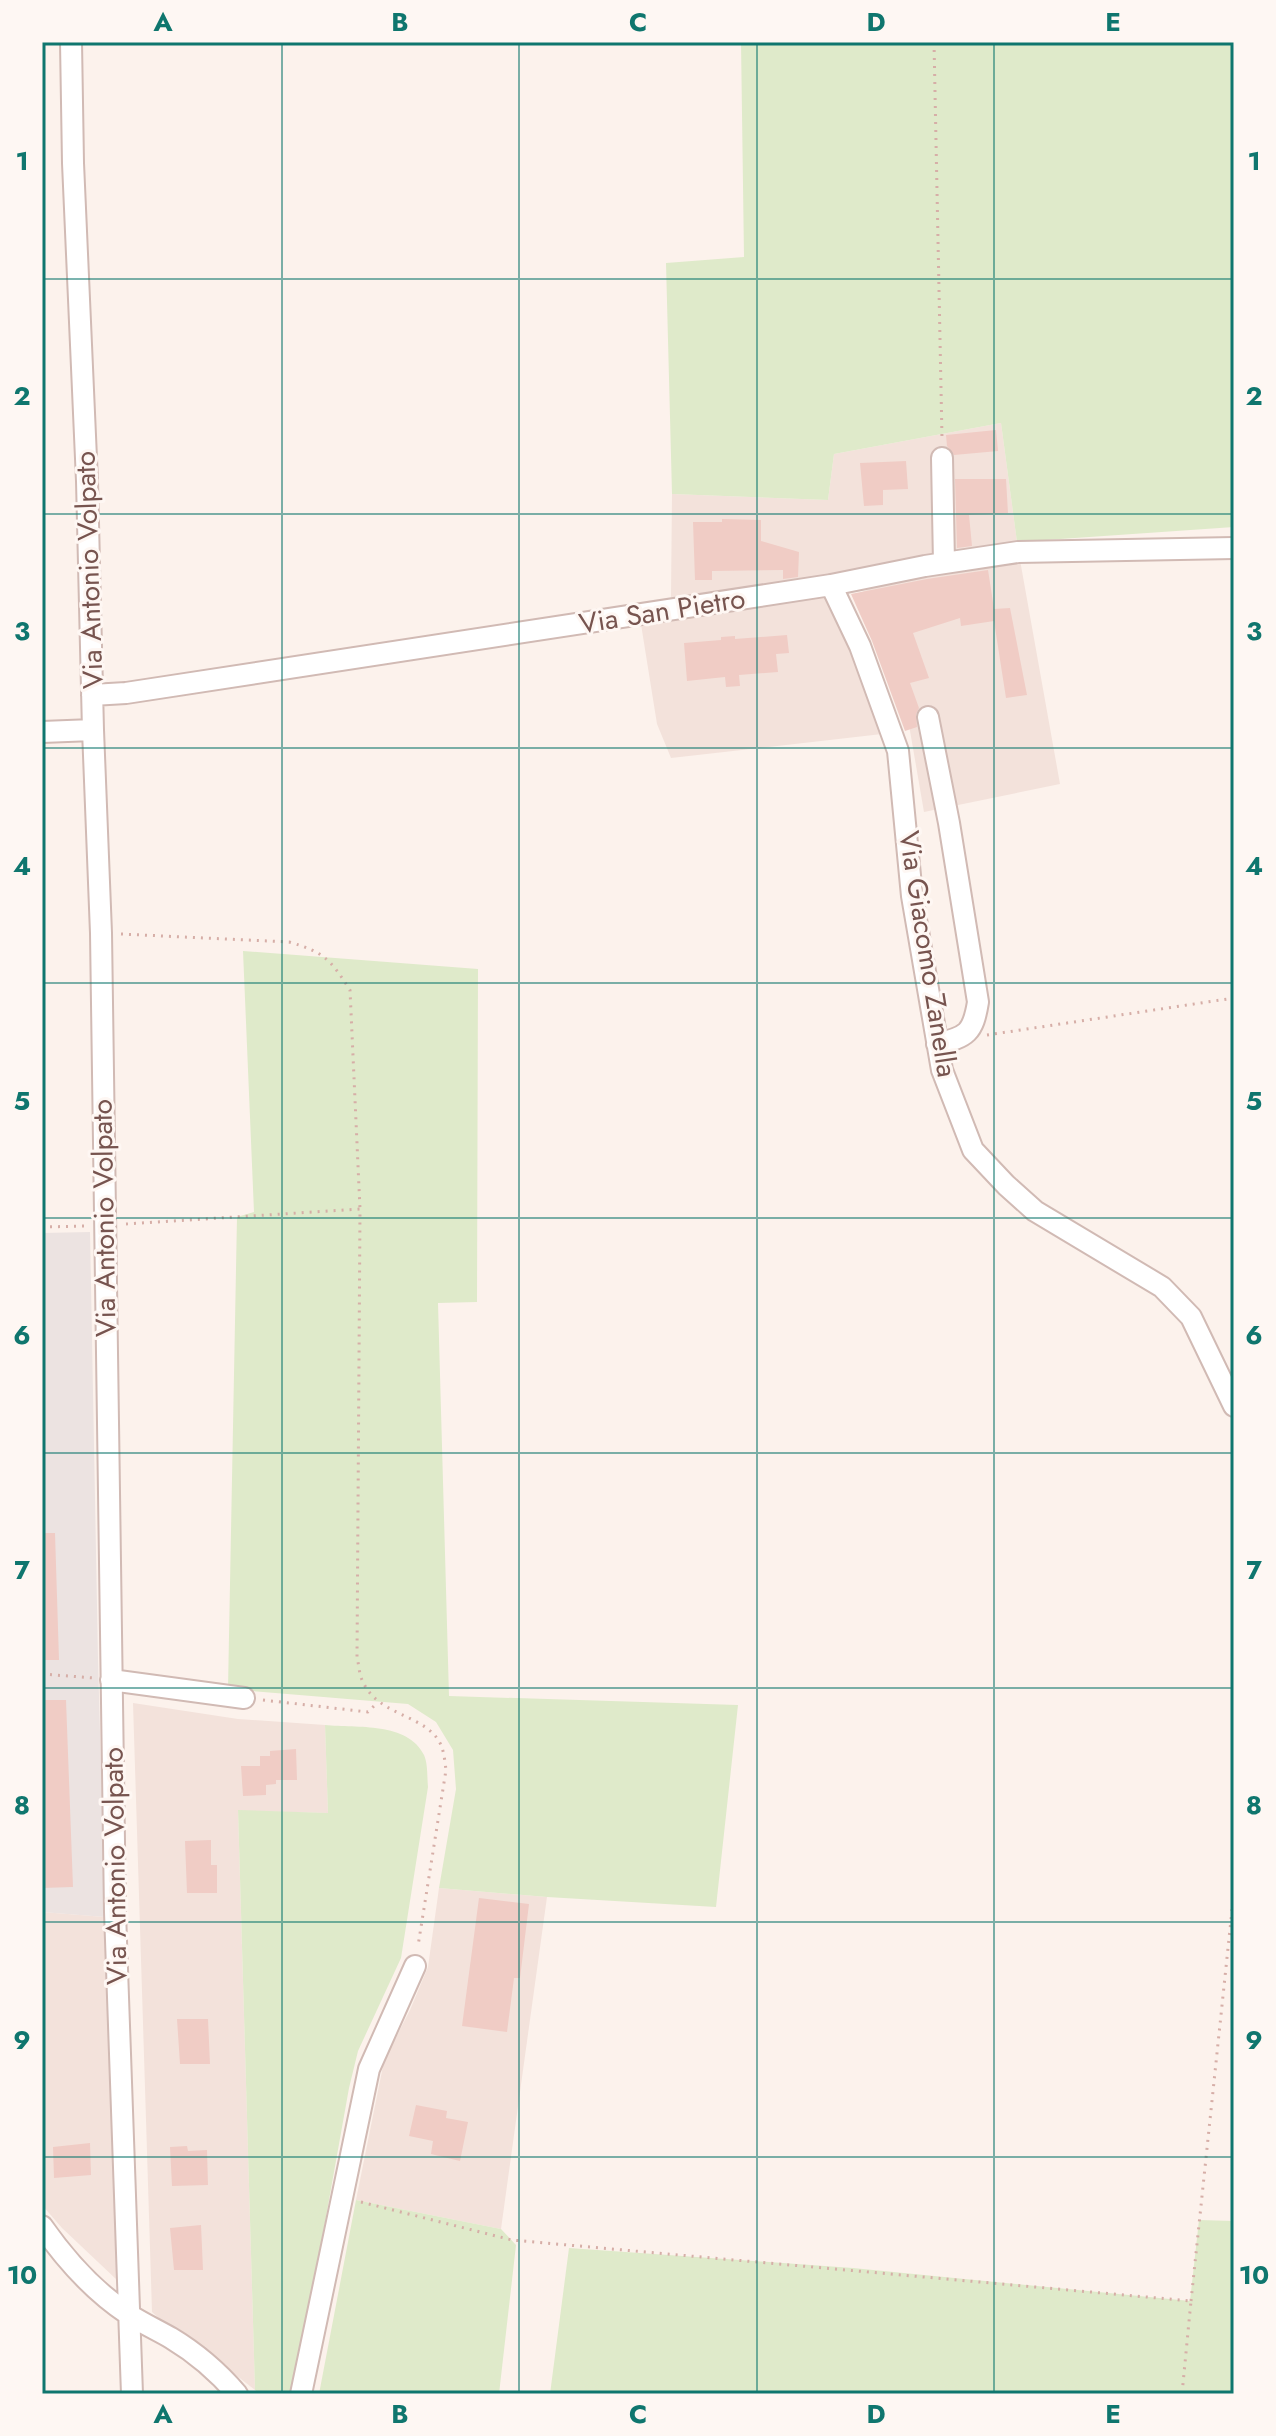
<svg xmlns="http://www.w3.org/2000/svg" width="1276" height="2436" viewBox="0 0 1276 2436" font-family="Jost,sans-serif">
<style>
.residential{fill:#f3e2db}
.industrial{fill:#ece3e1}
.green{fill:#dfeaca}
.building{fill:#f0ccc5}
.lines{fill:none;stroke-linecap:round;stroke-linejoin:round}
.minor-casing{stroke:#d1bab4;stroke-width:24}
.path{stroke:#d6aea7;stroke-width:3;stroke-dasharray:2 6;stroke-linecap:butt}
.minor{stroke:#fff;stroke-width:20}
.grid{fill:none;stroke:#0f766e;stroke-width:2;stroke-opacity:0.55}
.labels{text-anchor:middle;dominant-baseline:central;stroke-width:6;stroke-linejoin:round;paint-order:stroke}
.street-label{font-size:28px;fill:#77544f;stroke:#fef7f3}
.neatline{fill:none;stroke:#0f766e;stroke-width:3}
.grid-label{font-size:26px;text-anchor:middle;font-weight:bold;fill:#0f766e}
</style>
<rect width="100%" height="100%" fill="#fcf2ec"/>
<path class="residential" d="M1001,423L1017,542L976,547L763,589L671,597L672,494L828,500L834,454Z
M1020,560L1060,784L924,812L909,725L855,595L891,580Z
M831,593L882,734L671,758L657,724L640,618Z
M133,1703L238,1719L325,1725L328,1813L238,1811L255,2390L204,2350L170,2328L152,2312Z
M439,1888L547,1897L501,2229L356,2200L384,2061L410,2010L428,1967Z
M42,1912L105,1917L117,2280L62,2228L42,2205Z"/>
<path class="industrial" d="M90,1232L98,1659L105,1917L42,1912V1233Z"/>
<path class="green" d="M741,42H1234V527L1017,542L1001,423L834,454L828,500L672,494L666,263L744,257Z
M243,951L478,969L477,1302L438,1303L449,1696L738,1705L716,1907L547,1897L439,1888L456,1789L453,1750L436,1722L408,1704L228,1689L237,1217L254,1212Z
M325,1725C357,1728 408,1722 424,1755C428,1764 427,1777 428,1787L401,1958L358,2051L349,2088L324,2228L290,2394H260L255,2390L238,1810L328,1813Z
M356,2200L501,2229L516,2245L499,2394H319Z
M1199,2220L1234,2221V2394H550L569,2248L853,2268L1190,2301Z"/>
<path class="building" d="M996,430L998,451L954,455L947,446L946,435Z
M906,461L908,489L883,490V505L864,506L860,463Z
M955,479H1006L1008,513L969,515L972,546L957,548Z
M722,519L761,520V541L799,552L798,577L783,579V570L712,571V580H695L693,522H722Z
M988,570L994,609L1010,608L1027,695L1006,698L994,621L961,626L960,618L913,633L929,678L910,683L919,708L916,714L917,727L905,731L872,641L851,594L927,579Z
M787,635L789,653L776,654L778,672L739,675L740,686L726,687L725,677L687,681L684,643L721,640V637L735,636V639Z
M42,1533H55L59,1660H42Z
M42,1700H66L73,1887L42,1888Z
M296,1749L297,1780H276V1784L266,1785V1795L243,1796L241,1766H260V1756H270V1751Z
M211,1840V1865H217V1893H187L185,1841Z
M479,1898L529,1904L520,1978H514L507,2032L462,2026Z
M177,2019H208L210,2064H180Z
M416,2105L447,2111L446,2118L468,2122L460,2161L431,2154L433,2141L409,2136Z
M90,2143L91,2175L54,2178L53,2147Z
M187,2146L188,2151L207,2150L208,2185L172,2186L170,2147Z
M201,2225L203,2270H174L170,2228Z"/>
<g class="lines">
<defs>
<path id="minor" d="M71,42L73,163L87,481L93,730L101,933L115,1912L132,2394
M942,458L944,563
M831,585L860,646L898,751L912,896L942,1070L973,1150L1006,1185L1035,1211L1162,1287L1191,1317L1234,1406
M92,695L126,693L831,585L925,566L1018,552L1234,548
M928,717L949,823L978,1002C973,1033 967,1037 937,1044
M42,732L93,730
M111,1680L244,1698
M42,2226C65,2259 95,2292 128,2314C142,2323 157,2330 171,2338C196,2353 218,2372 237,2394
M301,2394L369,2069L415,1966"/>
</defs>
<use href="#minor" class="minor-casing"/>
<path class="path" d="M934,42L942,438
M121,934L289,942C324,952 330,959 350,990L360,1209
M987,1035L1234,998
M126,1224L360,1209L357,1657C359,1665 359,1675 363,1682C379,1717 427,1714 441,1745C444,1752 445,1762 446,1770L418,1946
M42,1227L86,1226
M42,1674L94,1678
M263,1700L368,1712L378,1702
M361,2202L512,2240L1191,2301L1182,2394
M1191,2301L1234,1891"/>
<use href="#minor" class="minor"/>
</g>
<path class="grid" d="M282,42V2394M519,42V2394M757,42V2394M994,42V2394M42,279H1234M42,514H1234M42,748H1234M42,983H1234M42,1218H1234M42,1453H1234M42,1688H1234M42,1922H1234M42,2157H1234"/>
<g class="labels">
<g class="street-label">
<text transform="translate(89 570) rotate(-92)">Via Antonio Volpato</text>
<text transform="translate(662 611) rotate(-9)">Via San Pietro</text>
<text transform="translate(928 954) rotate(81)">Via Giacomo Zanella</text>
<text transform="translate(104 1218) rotate(-91)">Via Antonio Volpato</text>
<text transform="translate(115 1866) rotate(-91)">Via Antonio Volpato</text>
</g>
</g>
<rect width="1276" height="2436" fill="none" stroke="#fef7f3" stroke-width="88"/>
<rect x="44" y="44" width="1188" height="2348" class="neatline"/>
<g class="grid-label">
<text x="163" y="31">A</text>
<text x="400" y="31">B</text>
<text x="638" y="31">C</text>
<text x="876" y="31">D</text>
<text x="1113" y="31">E</text>
<text x="22" y="170">1</text>
<text x="1254" y="170">1</text>
<text x="22" y="405">2</text>
<text x="1254" y="405">2</text>
<text x="22" y="640">3</text>
<text x="1254" y="640">3</text>
<text x="22" y="875">4</text>
<text x="1254" y="875">4</text>
<text x="22" y="1110">5</text>
<text x="1254" y="1110">5</text>
<text x="22" y="1344">6</text>
<text x="1254" y="1344">6</text>
<text x="22" y="1579">7</text>
<text x="1254" y="1579">7</text>
<text x="22" y="1814">8</text>
<text x="1254" y="1814">8</text>
<text x="22" y="2049">9</text>
<text x="1254" y="2049">9</text>
<text x="22" y="2284">10</text>
<text x="1254" y="2284">10</text>
<text x="163" y="2423">A</text>
<text x="400" y="2423">B</text>
<text x="638" y="2423">C</text>
<text x="876" y="2423">D</text>
<text x="1113" y="2423">E</text>
</g>
</svg>
